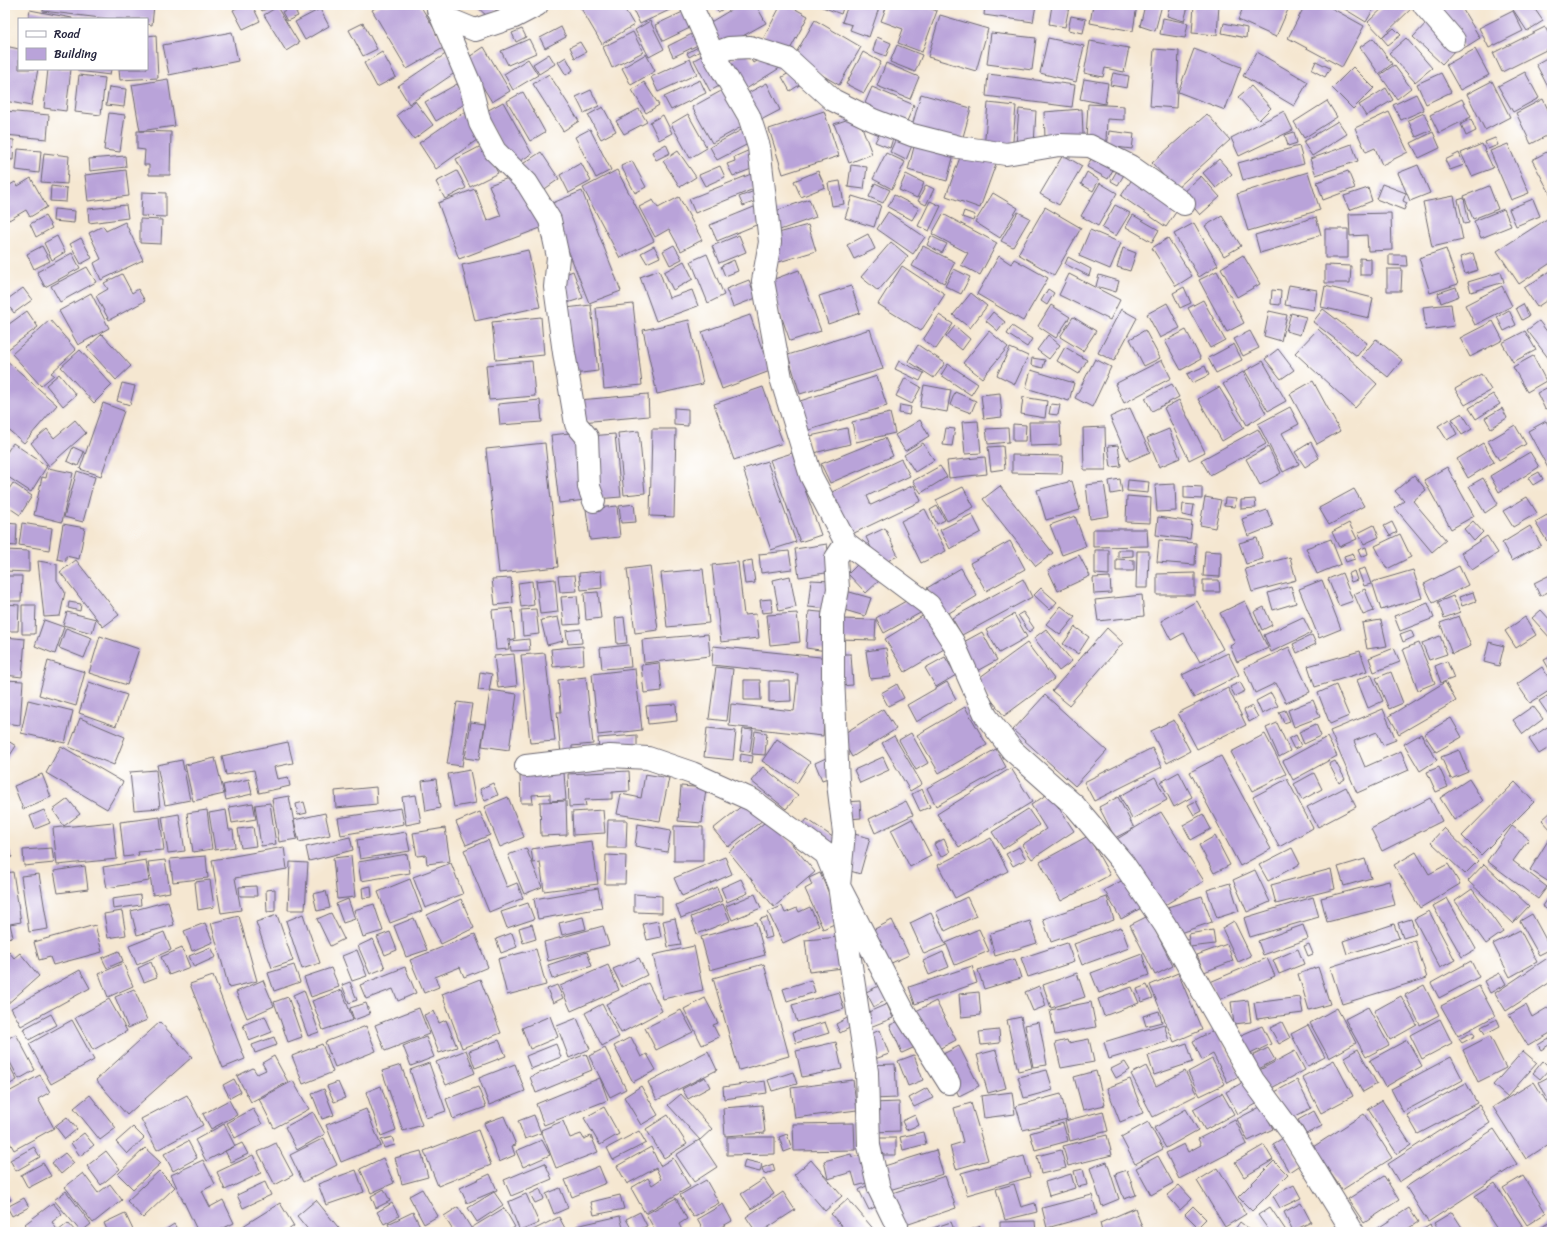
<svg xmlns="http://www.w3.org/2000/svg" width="1557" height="1237" viewBox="0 0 1557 1237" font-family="Sriracha,sans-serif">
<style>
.building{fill:#b9a3d9}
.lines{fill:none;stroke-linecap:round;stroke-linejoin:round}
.street-casing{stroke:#6c6770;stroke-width:24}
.street{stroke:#fff;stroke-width:22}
</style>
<rect width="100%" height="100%" fill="#fff"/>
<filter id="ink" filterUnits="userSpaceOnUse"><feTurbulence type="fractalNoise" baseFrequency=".025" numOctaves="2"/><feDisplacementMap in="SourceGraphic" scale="8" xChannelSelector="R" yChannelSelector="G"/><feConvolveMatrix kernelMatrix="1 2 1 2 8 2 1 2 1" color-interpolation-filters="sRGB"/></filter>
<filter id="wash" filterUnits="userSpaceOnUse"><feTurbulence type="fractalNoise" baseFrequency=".012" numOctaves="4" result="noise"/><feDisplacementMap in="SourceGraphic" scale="16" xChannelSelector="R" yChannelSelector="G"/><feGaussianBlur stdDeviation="0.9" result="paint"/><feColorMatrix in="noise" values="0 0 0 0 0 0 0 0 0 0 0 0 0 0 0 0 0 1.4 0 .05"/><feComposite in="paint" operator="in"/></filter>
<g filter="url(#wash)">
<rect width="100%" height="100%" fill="#f5e7d1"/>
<g id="blocks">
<path class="building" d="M44,5H154L152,25L147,24V19H109L43,11Z
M242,5H252L260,21L243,29L233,10Z
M259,5H275L262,11Z
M305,5H322L309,12Z
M380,5H420L445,47L407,69L372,10Z
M475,5H501L489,18Z
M579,5H622L634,25L602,44Z
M631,5H680L640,24Z
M714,5H731L718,12Z
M739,5H756L766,23L723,47L709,23Z
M781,5H788L808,16L786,57L761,43Z
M817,5H844L841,14Z
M848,5H880L869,37L850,30L852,25L842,22Z
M887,5H920L937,11L922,52L898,43L903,29L881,21Z
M985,5H1036L1033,22L984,15Z
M1052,5L1069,7L1065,27L1049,24Z
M1093,5H1137L1133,31L1090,23Z
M1145,5H1162L1155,31L1140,26Z
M1170,5L1188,7L1184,21L1167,16Z
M1194,5H1219L1217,35L1192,33Z
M1244,5H1290L1276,37L1238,20Z
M1305,5H1326L1364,26L1342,67L1288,38Z
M1338,5H1376L1366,22Z
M1386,5H1415L1382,37L1368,22Z
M1450,5H1460L1480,38L1464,48L1441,10Z
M1510,5H1532L1543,21L1527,31Z
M293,6L298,16L287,21L282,12Z
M277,7L299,43L286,51L264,15Z
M320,9L329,26L305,40L295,22Z
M30,10L72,18V19H28Z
M687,10L694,26L663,41L655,25Z
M1513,11L1523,31L1489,48L1479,28Z
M940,15L988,29L976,71L928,57Z
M1071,16L1086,19L1083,33L1068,30Z
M1163,18L1188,23L1185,38L1160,34Z
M815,20L861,47L839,85L793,58Z
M1429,20L1457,48L1442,64L1413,37Z
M650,21L664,49L649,57L635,30Z
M363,23L377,49L363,56L349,30Z
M1224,23L1247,28L1246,38L1222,33Z
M561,27L566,37L545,48L540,38Z
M1545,27L1552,40V47L1502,72L1493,53Z
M1394,28L1401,35L1388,45L1382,38Z
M522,29L526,37L516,42L512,33Z
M232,32L238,61L169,75L163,45Z
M633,32L643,52L612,68L603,47Z
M696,32L702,43L673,57L668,46Z
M991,33L1036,38L1032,70L987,64Z
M156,35L158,78L120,80L119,69H147V36Z
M877,37L891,43L886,56L873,51Z
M1048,38L1084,46L1076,82L1040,73Z
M1373,38L1392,64L1379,74L1360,47Z
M1406,38L1432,68L1415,82L1389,53Z
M529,39L536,53L508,65L501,51Z
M1090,41L1129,48L1124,72L1105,68L1103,77L1084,73Z
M580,42L586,52L575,58L570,47Z
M897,45L922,55L915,72L890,62Z
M5,46L19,49V69H38L31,106L5,101Z
M700,46L702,50L689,57L687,53Z
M484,47L510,91L492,102L466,59Z
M1154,49L1179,51L1176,108L1150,106Z
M1194,49L1241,67L1225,110L1178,92Z
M1475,49L1489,75L1460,90L1446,65Z
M746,51L753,63L767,54L783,66L746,89L729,61Z
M382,52L396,77L377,87L364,63Z
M863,52L881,62L864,93L846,84Z
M1257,52L1308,82L1294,106L1243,76Z
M447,53L459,70L409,104L398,86Z
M707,53L723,84L710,91L694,60Z
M549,54L555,64L539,74L533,64Z
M646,54L655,71L631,85L622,68Z
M1552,55V84L1548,87L1536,64Z
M566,57L573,70L566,75L558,62Z
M528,59L538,75L513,90L504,74Z
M690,59L697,74L658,92L651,77Z
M1316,61L1330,68L1325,77L1312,70Z
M886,63L919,77L910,99L877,86Z
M1394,65L1411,88L1397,99L1380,75Z
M1353,67L1374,88L1353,109L1332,88Z
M48,69H71L66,111L44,108Z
M78,69H111L110,75L78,71Z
M793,71L801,84L790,91L782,77Z
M1525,72L1539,98L1513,112L1498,86Z
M1113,73L1129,76L1127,88L1110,85Z
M1441,73L1451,92L1426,104L1417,84Z
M549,74L579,121L563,131L533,84Z
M988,74L1075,85L1072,107L986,96Z
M79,75L105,78L101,115L75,112Z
M168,79L175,126L140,131L132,85Z
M1084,79L1108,83L1105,104L1080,99Z
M700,80L706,93L671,110L664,97Z
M1492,81L1510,117L1485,130L1467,94Z
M644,82L659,105L646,113L632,90Z
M767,83L780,110L759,121L746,94Z
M457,84L468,102L436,121L425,102Z
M1251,86L1271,108L1259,120L1238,97Z
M109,87L126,89L124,107L106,105Z
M872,87L914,105L904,128L862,110Z
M1386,88L1393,100L1366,116L1359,105Z
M591,90L599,106L584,113L576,97Z
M723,90L743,126L712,143L692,107Z
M523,92L545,132L530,141L507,101Z
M921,94L971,108L961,144L911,130Z
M1416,94L1424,110L1401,120L1393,105Z
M1462,99L1471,117L1439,133L1430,115Z
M1543,99L1552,118V133L1531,144L1516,113Z
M415,101L433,125L414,139L397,115Z
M1327,101L1337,117L1304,138L1294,122Z
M503,102L532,154L513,165L483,113Z
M988,103L1016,106L1012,152L984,149Z
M1088,104L1124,106V120L1107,119L1106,141L1086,139Z
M603,107L616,131L601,139L588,115Z
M639,109L647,122L624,134L616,121Z
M1019,109L1036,111L1034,145L1016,144Z
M1082,109L1083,135L1045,138L1044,112Z
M5,111L49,115L47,139L5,135Z
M824,111L839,156L783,174L769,129Z
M1284,111L1293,130L1239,156L1231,138Z
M464,112L481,137L436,169L419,143Z
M1389,112L1408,152L1382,165L1375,148L1366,152L1355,128Z
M109,113L125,115L120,152L104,150Z
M1424,113L1432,130L1416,137L1408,120Z
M688,114L707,148L690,158L671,124Z
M1207,114L1230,140L1176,189L1152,163Z
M663,115L672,133L659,140L650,122Z
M858,116L872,154L849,163L834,124Z
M1471,119L1476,131L1466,136L1461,124Z
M1338,121L1347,134L1312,156L1303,142Z
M745,128L752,142L717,160L710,147Z
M590,129L611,170L596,178L575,137Z
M881,130L894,135L890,148L875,142Z
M137,131L171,132L170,175H149V165H144L145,150L137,149Z
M1109,131L1134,134L1132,149L1107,146Z
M1294,132L1297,143L1288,146L1285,135Z
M1433,132L1440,148L1419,158L1411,143Z
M897,136L913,143L906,160L890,152Z
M1495,138L1498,145L1488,149L1485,142Z
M5,139L14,140L13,160L5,159Z
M915,143L954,154L947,181L908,170Z
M666,144L670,153L656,160L652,152Z
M1352,144L1358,161L1316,175L1310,159Z
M1482,144L1493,168L1472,176L1461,153Z
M1508,144L1529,193L1511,200L1490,151Z
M483,145L498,173L470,187L456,159Z
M1299,146L1304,164L1243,180L1238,163Z
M18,149L41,151L39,173L16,170Z
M752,149L759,166L733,176L727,164L735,161L734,157Z
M963,149L997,161L980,208L946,196Z
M1552,149V197L1532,160Z
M678,151L696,177L680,187L663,161Z
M541,152L559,179L539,193L521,165Z
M44,153L69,156L67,184L41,182Z
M886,153L905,162L892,189L873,179Z
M1094,153L1115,166L1108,179L1087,167Z
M1459,153L1464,165L1450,170L1445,160Z
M1063,155L1082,166L1059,205L1040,194Z
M125,156L126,167L90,171L89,159Z
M1219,159L1232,174L1216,188L1203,173Z
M632,161L646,187L635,193L621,166Z
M581,163L591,181L569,193L560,175Z
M851,165L867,167L864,189L848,187Z
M1418,165L1430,193L1410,201L1398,173Z
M720,166L725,177L705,186L699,175Z
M1119,167L1126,171L1118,185L1111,181Z
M126,170L129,196L88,201L85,175Z
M617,170L654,241L620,258L583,188Z
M457,171L466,188L445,199L436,182Z
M818,171L825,187L801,197L794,181Z
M1348,171L1355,188L1323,200L1317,182Z
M756,172L761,186L695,213L689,199Z
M1087,172L1099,180L1093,191L1081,184Z
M1308,172L1320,210L1248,231L1237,194Z
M906,174L924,183L917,198L899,190Z
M1135,175L1180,206L1166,227L1121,196Z
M514,176L543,227L459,259L438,203L475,189L487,221L501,216L489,185Z
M1201,176L1220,197L1200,215L1182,193Z
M31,178L47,207L30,217L26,210L9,220L5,213V188L15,182L18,186Z
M840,181L844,204L832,206L828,183Z
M875,183L890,190L883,203L869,197Z
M1100,183L1117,193L1098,226L1081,216Z
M1382,184L1406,193L1403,201L1407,203L1404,210L1376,199Z
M926,185L934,189L926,205L918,201Z
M51,186L67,188L66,202L50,201Z
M1489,186L1498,209L1473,219L1464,196Z
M1368,188L1372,201L1349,210L1344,196Z
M757,190L761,199L743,206L739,197Z
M582,191L621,291L589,303L550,204Z
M142,192L166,193V217L141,216Z
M993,193L1018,208L1000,238L975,222Z
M894,195L919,208L912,220L888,207Z
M852,196L881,205L874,227L845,218Z
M1454,196L1463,240L1432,247L1423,202Z
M679,197L702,240L681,251L669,229L655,237L639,207L653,200L658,208Z
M1464,198L1469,223L1464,224L1458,200Z
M809,199L816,217L780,230L773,212Z
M1533,199L1540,216L1516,226L1509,209Z
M930,201L941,206L929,231L918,226Z
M126,205L128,218L89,223L88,209Z
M1115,205L1130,213L1116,236L1102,228Z
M754,207L761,223L717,241L710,225Z
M1045,207L1081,228L1054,275L1018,254Z
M54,209L75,211L74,223L53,221Z
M1504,209L1511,226L1481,238L1474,221Z
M964,211L975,215L973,221L962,217Z
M888,212L925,237L913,254L877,229Z
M1018,212L1030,218L1013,247L1001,241Z
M1391,213L1392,250L1368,251L1367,235L1350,236L1349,214Z
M943,214L997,243L980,275L961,265L968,253L932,234Z
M1133,215L1159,230L1152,242L1126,227Z
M45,216L52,228L36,237L30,224Z
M1222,216L1241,246L1224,256L1205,226Z
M1316,217L1321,235L1260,253L1255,235Z
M140,219L162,220L161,244L140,243Z
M1547,219L1552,226V262L1519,284L1497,251Z
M125,222L143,260L101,280L94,263L101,259L89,233L103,226L106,231Z
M1194,223L1218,265L1199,277L1174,234Z
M808,225L816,251L779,262L771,235Z
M1325,229H1348V258H1325Z
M1090,230L1121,243L1110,269L1079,256Z
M868,234L875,249L854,259L847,245Z
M739,235L746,252L719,263L712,246Z
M57,236L65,252L52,260L44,243Z
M931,236L947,244L942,253L927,245Z
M81,238L92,258L81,264L70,244Z
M1168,238L1192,276L1176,286L1152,248Z
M891,242L908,256L878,291L861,277Z
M674,245L682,259L670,265L663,251Z
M42,246L50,261L34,269L27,254Z
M654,246L660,257L647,263L641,253Z
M923,246L955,262L944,283L912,266Z
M1123,248L1136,253L1130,271L1117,267Z
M1446,249L1458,284L1430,293L1419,258Z
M528,250L540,307L475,321L462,265Z
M72,253L80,268L45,287L37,272Z
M1473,253L1478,270L1465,274L1460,257Z
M707,254L724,295L708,303L691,261Z
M1243,255L1260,284L1237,297L1221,268Z
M1389,255H1406L1407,266L1389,265Z
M999,256L1011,264L1014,259L1048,278L1023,321L977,294Z
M1068,257L1091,269L1089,276L1065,264Z
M1360,258L1371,259V275H1360Z
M734,260L738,271L725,276L721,266Z
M684,261L693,279L673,290L664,272Z
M1325,265L1351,266L1350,283H1325Z
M902,266L945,294L921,331L878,304Z
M87,267L96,282L60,302L51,286Z
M954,269L970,277L961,294L945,286Z
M1387,269H1402L1401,291H1387Z
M659,270L669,298L692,290L698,306L656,321L640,277Z
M799,270L821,331L790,341L769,281Z
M1552,270V297L1537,307L1524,288Z
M573,271L583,298L567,303L558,277Z
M1217,271L1244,323L1227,332L1199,280Z
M1501,272L1504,282L1471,292L1468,282Z
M122,274L132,293L138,289L145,301L109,320L96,296L108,289L104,283Z
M1069,274L1120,300L1110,320L1059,295Z
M1099,275L1119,281L1116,292L1096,286Z
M749,280L756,298L733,307L726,289Z
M1289,285L1317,290L1314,310L1285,305Z
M851,286L860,313L828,324L819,296Z
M1325,286L1373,298L1369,318L1321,307Z
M1502,286L1512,306L1475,325L1465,305Z
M1184,287L1191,303L1180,308L1173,293Z
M1456,287L1459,296L1441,303L1438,293Z
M23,288L32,300L14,313L5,301Z
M1048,289L1054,293L1047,305L1041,301Z
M1272,290L1281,291L1280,305L1271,304Z
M91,293L109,328L78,345L59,311Z
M971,293L987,306L970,328L953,315Z
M1203,300L1225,340L1210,348L1188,308Z
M1167,303L1180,328L1160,338L1147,314Z
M633,304L642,385L604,389L596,308Z
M1451,304L1454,326L1426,330L1423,307Z
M1523,304L1529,316L1522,320L1516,308Z
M591,305L598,371L573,374L566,308Z
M1051,305L1070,317L1056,338L1038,326Z
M1121,309L1137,318L1114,361L1098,353Z
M1323,309L1367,343L1357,356L1313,322Z
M1509,310L1516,325L1504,331L1497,317Z
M27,311L38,327L7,350L5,347V327Z
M1269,311L1287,315L1281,341L1264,336Z
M993,312L1005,322L998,331L986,321Z
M1291,313L1306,317L1300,335L1286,331Z
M750,315L770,371L722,389L702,332Z
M939,315L953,324L936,349L923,340Z
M541,317L544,355L496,360L492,322Z
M1073,317L1096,331L1083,351L1060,337Z
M50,320L76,350L51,373L54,375L41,386L12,354Z
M689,320L703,384L657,394L643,330Z
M1493,321L1503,340L1470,357L1460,338Z
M1539,321L1552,338V356L1549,359L1527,330Z
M955,326L970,339L962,350L946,337Z
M1012,326L1032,339L1027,347L1007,334Z
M870,329L883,369L800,394L788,355Z
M1318,329L1377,384L1355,408L1295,353Z
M1145,330L1160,358L1144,366L1130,339Z
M1186,330L1201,359L1181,370L1165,341Z
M989,331L1008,347L982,378L963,363Z
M1250,331L1259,348L1243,356L1234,339Z
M1525,331L1536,350L1513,362L1502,343Z
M102,334L131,366L116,380L87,348Z
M1048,335L1060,345L1049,359L1037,350Z
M1376,339L1402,360L1388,377L1362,356Z
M1234,344L1242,360L1216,373L1208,358Z
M918,345L945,363L934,378L908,361Z
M1065,347L1087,360L1079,374L1057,361Z
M1010,348L1028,356L1015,384L997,375Z
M1278,349L1294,370L1281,379L1265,359Z
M80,350L112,385L94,403L61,367Z
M1533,356L1546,381L1527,392L1513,367Z
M1032,358L1045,360L1043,368L1031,365Z
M5,359L57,405L24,443L5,427Z
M1095,359L1111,367L1092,407L1075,398Z
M1162,360L1171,378L1124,403L1115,384Z
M532,361L535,396L489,400L486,365Z
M899,361L924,373L920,381L895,369Z
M1263,361L1286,401L1268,411L1245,371Z
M948,364L978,384L971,395L941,375Z
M1205,366L1209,375L1192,383L1187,374Z
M1031,370L1074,383L1069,401L1026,388Z
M1243,372L1266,413L1247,425L1223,384Z
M59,374L76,395L63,406L46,385Z
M1481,374L1491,390L1465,405L1455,389Z
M877,376L887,406L806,431L797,402Z
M905,378L921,387L912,404L896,396Z
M1313,381L1340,431L1317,444L1290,394Z
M122,383L135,386L130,405L117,401Z
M1172,384L1179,397L1152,411L1145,398Z
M924,385L951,390L947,412L920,407Z
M1552,385V406L1545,409L1537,393Z
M763,387L783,443L734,460L714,404Z
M1219,387L1244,428L1222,441L1198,399Z
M955,392L976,401L971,413L950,405Z
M1000,393L1002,417L984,419L981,395Z
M648,394L649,416L581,422L579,400Z
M1493,394L1500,404L1476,419L1469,408Z
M1023,397L1047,401L1045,418L1021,414Z
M540,400L542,422L500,425L498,404Z
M1179,400L1205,452L1189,460L1164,408Z
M103,403L124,411L101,476L80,469Z
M1051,404L1060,405L1058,415L1049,414Z
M900,405L911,407L909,415L899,413Z
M1290,407L1299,424L1282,433L1299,464L1283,472L1258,424Z
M674,408L688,409V426L674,425Z
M1130,408L1150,452L1129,461L1110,417Z
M1502,408L1507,418L1491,428L1485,418Z
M890,413L895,433L856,442L852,422Z
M1462,413L1472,429L1462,435L1452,419Z
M1449,419L1457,434L1447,440L1438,426Z
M75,420L86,433L49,466L31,443L47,429L54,438Z
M920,420L929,436L905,451L895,435Z
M978,421L981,453L965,454L962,422Z
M1546,421L1552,432V466L1548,468L1528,431Z
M1029,422H1060L1061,445L1030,446Z
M1013,424L1026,425L1025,441H1013Z
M1515,425L1526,444L1499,460L1488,441Z
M1105,427L1106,470H1084L1083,428Z
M847,428L850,444L814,453L810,436Z
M946,428L955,429L952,446L943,445Z
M1008,428L1009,442L988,444L986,429Z
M652,429H676L674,517L650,516Z
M1169,429L1180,458L1159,467L1147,438Z
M1258,429L1266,444L1210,475L1201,460Z
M639,431L645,493L624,495L618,433Z
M579,432L586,500L559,503L551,435Z
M615,434L621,497L596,499L590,436Z
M885,438L893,456L830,483L821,464Z
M1311,442L1319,458L1305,467L1295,452Z
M13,443L47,466L31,492L5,475V455Z
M545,443L558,567L499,573L486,449Z
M923,443L934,460L915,472L904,455Z
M1483,443L1494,462L1468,478L1457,459Z
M1118,445L1121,466L1111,467L1108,446Z
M1003,446L1005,469L991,471L988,447Z
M73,447L84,452L78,466L67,461Z
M1268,447L1281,473L1260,485L1246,459Z
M1530,452L1539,467L1499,492L1490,476Z
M792,453L821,535L800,542L770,460Z
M1012,455L1063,456L1062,474L1012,473Z
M985,457L987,474L949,478L947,461Z
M901,459L910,476L867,496L871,505L914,485L921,501L850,535L830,493Z
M767,461L796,542L771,550L743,469Z
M940,466L947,477L921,493L913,481Z
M1447,467L1474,516L1451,529L1424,480Z
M48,468L73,473L62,522L34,515L42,477L46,478Z
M77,471L95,477L83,522L64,517Z
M1539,472L1543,479L1533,485L1528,478Z
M1414,475L1426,490L1413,501L1446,540L1432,552L1395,508L1404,501L1395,491Z
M1483,478L1498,504L1485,513L1469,486Z
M1120,479L1122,492L1111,494L1109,481Z
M1128,480L1149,482L1148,493L1127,491Z
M1072,481L1080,510L1046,520L1037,490Z
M13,483L32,496L20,515L5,505V495Z
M1104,483L1109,516L1090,519L1086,485Z
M1175,484L1176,511L1157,512L1155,485Z
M1000,486L1053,553L1036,566L983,499Z
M1184,486L1202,487V499L1184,498Z
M963,487L974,507L947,521L936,500Z
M1354,489L1364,506L1329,525L1319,508Z
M1127,496L1151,498L1150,523L1126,522Z
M1205,497L1221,500L1215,528L1200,525Z
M1527,497L1537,513L1513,527L1503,511Z
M1225,498L1236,499L1235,507L1224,506Z
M1255,499L1256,508L1241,509V500Z
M634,504L636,522L621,523L619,506Z
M1183,504L1194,505L1192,517L1182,515Z
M617,506L620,537L590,540L586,509Z
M937,506L945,520L937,524L930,510Z
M925,509L946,551L921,563L901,521Z
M1267,510L1273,526L1248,536L1242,519Z
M972,514L981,532L950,549L940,530Z
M1547,515L1552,522V538L1547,541L1535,522Z
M1075,516L1086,546L1062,555L1050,525Z
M1158,517L1192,522L1190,539L1156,535Z
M1473,521L1483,532L1474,541L1464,529Z
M1392,522L1397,532L1390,536L1384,526Z
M5,523L17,524L16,546L5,545Z
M22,523L52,528L49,550L19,545Z
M1349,523L1357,539L1339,547L1332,532Z
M63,524L85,528L79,559L66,556V561L57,559Z
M1374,525L1379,537L1364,544L1358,533Z
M1530,526L1541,545L1512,561L1502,543Z
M885,528L898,556L879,565L866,537Z
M1093,529H1147L1148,546L1093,547Z
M1400,534L1411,557L1387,569L1375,546Z
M1487,536L1498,553L1472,570L1461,553Z
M1257,538L1263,559L1246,564L1239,543Z
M1331,539L1341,564L1317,574L1306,548Z
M1159,540L1196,543L1195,565L1157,562Z
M1010,541L1025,569L986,591L970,563Z
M827,544L832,572L799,577L795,549Z
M1366,547L1368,554L1361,557L1358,550Z
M5,550L29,551V572L5,571Z
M1095,550H1109V575L1095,574Z
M1118,550H1133V556L1118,557Z
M789,551L792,569L761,573L759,554Z
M1137,551H1149L1148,588H1136Z
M1205,551L1221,552L1220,577L1203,576Z
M1353,553L1355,559L1346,562L1344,556Z
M1079,555L1090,576L1058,591L1048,570Z
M1290,557L1296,580L1252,592L1245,569Z
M1116,559L1134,560V571H1116Z
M76,560L119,615L103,627L60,572Z
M752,560L755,583L745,584L742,562Z
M38,561L57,564V580L65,592L60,616L44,617Z
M861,561L880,580L866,593L848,574Z
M738,562L744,615L756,614L759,638L721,642L712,565Z
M650,566L658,630L635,633L627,569Z
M1459,566L1468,585L1433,603L1424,584Z
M961,568L977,596L944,616L927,588Z
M1365,568L1371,584L1364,586L1358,570Z
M703,569L709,623L667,627L661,573Z
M1413,570L1422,598L1381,610L1372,582Z
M601,571L602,588L581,590L579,573Z
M1354,571L1357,580L1351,582L1348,574Z
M1195,573V595H1157V574Z
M1342,573L1353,601L1339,606L1328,579Z
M1552,574V590L1540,596L1534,583Z
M575,575L577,591L560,592L558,576Z
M5,576H22L21,601H5Z
M790,576L796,607L779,611L773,580Z
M1110,577L1111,593L1094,594L1093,578Z
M511,578L513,603L495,605L492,579Z
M555,579L558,612L540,614L536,581Z
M1023,579L1032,597L962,635L952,618Z
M811,580L831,581L829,609L808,607Z
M1203,580H1219L1220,592H1203Z
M1322,580L1341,629L1319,638L1299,589Z
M532,581L534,605L521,607L518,583Z
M1291,586L1296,603L1273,610L1268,593Z
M1041,588L1057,602L1050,610L1034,595Z
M1365,589L1374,611L1363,615L1354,594Z
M846,591L871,598L865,616L841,609Z
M598,592L601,618L586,620L584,593Z
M1473,592L1476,601L1462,606L1459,597Z
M1142,595L1144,616L1098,621L1095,600Z
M577,596L580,624L564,625L561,597Z
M1453,596L1460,612L1444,618L1438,602Z
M913,597L922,612L884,633L876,618Z
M771,599L772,612L762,613L760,600Z
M1197,601L1223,649L1200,662L1184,633L1171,640L1161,621Z
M1245,601L1268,648L1237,662L1230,646L1235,643L1220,613Z
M69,602L81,604L80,611L68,608Z
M1428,603L1434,618L1400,631L1394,616Z
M5,604L19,605L18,631H5Z
M22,605H36L35,634H22Z
M1061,606L1075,617L1060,635L1046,624Z
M1264,607L1272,625L1262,630L1254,612Z
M512,608L515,639L508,640L509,649L496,650L492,610Z
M536,609L539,634L523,636L521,610Z
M1541,610L1552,622L1551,639L1532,618Z
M809,611L830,613L827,651L806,648Z
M67,612L96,619L92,633L63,625Z
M1023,612L1034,628L1029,632L1018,615Z
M797,613L800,642L770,645L767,615Z
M1014,614L1027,637L999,653L986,630Z
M924,615L944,649L905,672L885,639Z
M1459,616L1471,646L1452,654L1440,623Z
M558,617L563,641L547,645L541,620Z
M624,617L627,643L617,644L615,618Z
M1303,617L1311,633L1271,652L1264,635Z
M1525,617L1536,635L1516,648L1505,631Z
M840,619L876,620L875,640L839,639Z
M44,620L64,627L55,654L35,646Z
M1381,620L1387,646L1367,649L1362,623Z
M1075,627L1089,637L1078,654L1063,644Z
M66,628L92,638L84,658L59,648Z
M1107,628L1123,643L1069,705L1052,691Z
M581,629L582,643L568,644L566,631Z
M1046,629L1072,661L1059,671L1034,638Z
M1411,630L1414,637L1403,642L1400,634Z
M982,632L997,660L975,672L960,644Z
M708,634L710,656L644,663L642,640Z
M1312,635L1316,644L1297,653L1293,644Z
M100,636L139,649L127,685L89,673Z
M1440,636L1447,654L1429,660L1422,643Z
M5,637L25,639L22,677L5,675Z
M529,639L530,650L511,651L510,641Z
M1489,642L1504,646L1499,666L1484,662Z
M1027,643L1054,679L1004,716L976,680Z
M1419,643L1435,683L1418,690L1403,649Z
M629,645L631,667L602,669L600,648Z
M583,646L584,664L553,667L551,649Z
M713,646L830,658L823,736L729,726L731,704L794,711L798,674L712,665Z
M1289,647L1310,692L1286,703L1276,683L1255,693L1244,668Z
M886,648L891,677L870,679L866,651Z
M1394,648L1400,662L1374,672L1369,658Z
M1360,651L1367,671L1315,687L1308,666Z
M545,653L555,741L530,743L521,655Z
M1228,653L1239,675L1194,698L1182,675Z
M514,654L517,686L498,688L494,656Z
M837,654H851L853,685L839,686Z
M1552,656V674L1544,660Z
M945,657L956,675L936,687L925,668Z
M48,661L85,672L76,706L39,695Z
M1447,661L1454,678L1441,683L1435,666Z
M659,663L662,691L644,693L641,665Z
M716,667L733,669L727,721L709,719Z
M1542,667L1552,683V689L1530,703L1517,684Z
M635,669L642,730L598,735L592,674Z
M480,672L492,674L489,691L478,690Z
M1391,672L1403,703L1389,709L1376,678Z
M1371,674L1383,701L1368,708L1357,680Z
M586,677L593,744L572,746V754L561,755L557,712H561L558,680Z
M5,680L23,681L20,725L5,723Z
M744,680H760L761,700H744Z
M769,681H790L791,701L769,702Z
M89,682L127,695L116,726L79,713Z
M947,682L956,699L916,722L907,705Z
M1240,682L1245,691L1235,696L1230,687Z
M1445,682L1456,701L1399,734L1389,716Z
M897,684L904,698L888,706L881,693Z
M1336,685L1349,716L1330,724L1318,693Z
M1228,688L1246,725L1197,749L1178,713Z
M490,690L517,694L509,750L482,746Z
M1271,693L1278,706L1262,714L1256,701Z
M1552,693V711L1548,714L1539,701Z
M1045,695L1107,751L1075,786L1013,730Z
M28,700L73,711L65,743L21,733Z
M1313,700L1320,717L1294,727L1288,710Z
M457,702L472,704L462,766L447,764Z
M676,704L677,721L648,724L646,706Z
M1252,706L1258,717L1249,722L1244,710Z
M1533,706L1543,719L1523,734L1513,720Z
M965,707L987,745L939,773L917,735Z
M883,709L896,729L852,757L840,736Z
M1383,709L1396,740L1383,745L1377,732L1354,741L1365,767L1401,751L1409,770L1357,793L1330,731Z
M1285,710L1290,721L1284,723L1279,712Z
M80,718L125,737L114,765L69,747Z
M1451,718L1462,737L1436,752L1424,734Z
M1174,720L1190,751L1167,763L1151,731Z
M471,722L485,724L479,760L465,758Z
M1277,723L1290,751L1279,757L1266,728Z
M1316,724L1321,736L1304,744L1299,732Z
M1552,724V746L1539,754L1529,739Z
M707,728L736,731L733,760L704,757Z
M743,729L753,730L750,752L740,751Z
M755,731L767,733L765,755L752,754Z
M911,733L928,763L916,770L899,740Z
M1265,734L1286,774L1252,791L1231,752Z
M1421,734L1437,760L1420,771L1404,744Z
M637,735V746L599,749L598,738Z
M1296,735L1301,746L1294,749L1289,739Z
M894,736L922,784L910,791L882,743Z
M1327,737L1337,756L1293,780L1283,761Z
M5,739L16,746L5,763Z
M777,739L810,762L797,783L762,761Z
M288,742L293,763L274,767L277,779L288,777L290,786L259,793L254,770L226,775L222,756Z
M61,746L123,782L107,809L46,773Z
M1152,748L1162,767L1094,801L1084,782Z
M996,749L1006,767L936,806L927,788Z
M1459,750L1468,772L1451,779L1441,757Z
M741,754L753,756L752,763L740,761Z
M1221,756L1271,849L1240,866L1190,772Z
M883,757L889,770L860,783L854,770Z
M215,758L224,794L193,801L185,765Z
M826,758L834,776L822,780L815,763Z
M182,760L190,800L165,805L157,765Z
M1335,761L1345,779L1339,783L1329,764Z
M763,767L798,795L786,809L751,781Z
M1439,767L1448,787L1436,792L1427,772Z
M1011,768L1032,802L959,847L937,814Z
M156,770L160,808L134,810L130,772Z
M470,770L476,803L454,807L448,774Z
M629,771L630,791L612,792V799L585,800L586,806L569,807L568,774Z
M1179,772L1192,797L1174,807L1161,782Z
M564,773L566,800L550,801V794L532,795L533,803H521L520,776Z
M1314,773L1322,789L1302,800L1294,784Z
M42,774L51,797L23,809L14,786Z
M645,774L669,778L660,821L617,814L621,794L641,798Z
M1155,777L1167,800L1132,819L1120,796Z
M249,779L252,794L226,800L223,785Z
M436,779L440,808L426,811L422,781Z
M1287,779L1313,828L1279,847L1253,797Z
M1469,779L1483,801L1454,820L1440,798Z
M1515,782L1534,802L1481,855L1462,836Z
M493,783L498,795L485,801L480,789Z
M681,786L706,788L702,823L678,821Z
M376,787L377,804L336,808L335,791Z
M1346,787L1356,807L1318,827L1307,807Z
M922,789L930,807L920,811L912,794Z
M1049,793L1074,831L1032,859L1022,845L1046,829L1031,805Z
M416,795L421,822L406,825L402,797Z
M289,796L297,839L279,842L272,799Z
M508,797L524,837L500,847L484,807Z
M1118,797L1134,828L1115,838L1099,807Z
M1430,798L1442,821L1382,851L1371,829Z
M68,799L80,814L64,826L53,810Z
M566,801L567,835L541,836L540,802Z
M748,801L763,820L728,847L713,829Z
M860,801L861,818L848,819L847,802Z
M906,801L913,815L875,833L869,819Z
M1196,801L1201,811L1194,815L1188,805Z
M304,802L307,813L298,815L296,804Z
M253,803L256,819L232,823L229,807Z
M270,803L276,844L261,846L255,805Z
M401,808L404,824L341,835L338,818Z
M1028,809L1039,825L1003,849L992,832Z
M44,810L50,823L35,829L30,816Z
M207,810L212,849L193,852L187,813Z
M226,810L229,830H233L235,847L215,850L209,813Z
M603,810L605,833L573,835L572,812Z
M1552,811V831L1542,820Z
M480,812L490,835L466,845L456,822Z
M1161,812L1204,881L1160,908L1117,839Z
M325,813L330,835L299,842L294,820Z
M179,814L185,851L168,853L162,817Z
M1203,814L1211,829L1191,840L1183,825Z
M160,817L164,850L138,852L139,855L124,857L120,822Z
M770,818L815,872L774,907L729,852Z
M807,819L837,840L829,851L799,830Z
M912,819L931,856L910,867L891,830Z
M608,820H627L626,848H607Z
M113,822L117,859L57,865L53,828Z
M638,824L671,830L667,852L635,846Z
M674,826L703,827V861H674Z
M1512,826L1529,839L1513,861L1547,887L1538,899L1487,861Z
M253,827L256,846L241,848L238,829Z
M445,828L450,861L427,864L426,855L417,856L413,833Z
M1444,828L1478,861L1465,874L1431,842Z
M406,832L410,851L360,859L357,840Z
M850,833L870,838L860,874L841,868Z
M1088,836L1110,875L1061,901L1040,862Z
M1215,836L1230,865L1214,873L1199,845Z
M350,837L353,850L309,861L306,847Z
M991,838L1008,871L955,898L938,865Z
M5,839L12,857L5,860Z
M944,839L950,852L941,857L934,844Z
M1549,839L1552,841V876L1549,882L1530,870Z
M488,840L507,887L517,883L523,898L489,912L464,850Z
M592,841L598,884L544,891L540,862L533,863L531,849Z
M284,847L287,869L235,878L241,910L221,913L212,860Z
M1019,847L1026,859L1013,866L1006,854Z
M52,848L54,863L24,866L23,850Z
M526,848L542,887L524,894L508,855Z
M1292,848L1300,864L1268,881L1259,865Z
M1416,852L1429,874L1448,864L1460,884L1420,908L1394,865Z
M407,854L410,873L361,881L358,862Z
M606,855L626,856L625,884H605Z
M206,856L208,878L173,882L170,859Z
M351,856L355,897L337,899L333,858Z
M725,857L732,874L682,896L674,878Z
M1365,859L1371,878L1344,886L1338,867Z
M146,860L149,881L107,888L103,867Z
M165,860L170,892L153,895L148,862Z
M290,862L308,863L305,910H288Z
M451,863L463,894L425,908L413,877Z
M1484,864L1529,906L1513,923L1468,881Z
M85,866L88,889L58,893L54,871Z
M1331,869L1335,889L1276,904L1271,885Z
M1255,870L1270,902L1247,912L1233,880Z
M13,872L21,922L10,924L13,937L5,938V873Z
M820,873L841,921L823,929L805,889L812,885L809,878Z
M39,874L48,929L29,932L21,876Z
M1127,878L1143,907L1121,919L1104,890Z
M410,879L422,911L390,923L378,892Z
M741,879L748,893L727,902L721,888Z
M210,880L214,907L198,910L195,882Z
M1389,881L1395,905L1327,922L1321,898Z
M1230,883L1239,911L1217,918L1207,890Z
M256,886L257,896H240L239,887Z
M371,886L372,897L363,898L362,888Z
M717,887L722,901L681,918L676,905Z
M598,888L602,908L538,919L534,899Z
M275,889V911L267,912L266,890Z
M1472,889L1503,932L1486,944L1455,901Z
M326,891L330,908L317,911L313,894Z
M1552,891V913L1542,906Z
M634,894L662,896V913L634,912Z
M755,894L761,908L732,920L726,906Z
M140,895L141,905L113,909L112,899Z
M1202,896L1212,922L1177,934L1168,907Z
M967,897L976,916L945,931L936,912Z
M1107,897L1114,920L1051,942L1043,919Z
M1313,897L1319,917L1250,937L1244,918Z
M1447,898L1476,949L1462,957L1433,906Z
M348,899L355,919L343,923L336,904Z
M461,899L474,928L441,944L427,915Z
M168,901L174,925L137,935L131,911Z
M528,903L534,919L507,928L501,912Z
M374,904L383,931L363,937L354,910Z
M723,904L730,921L697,934L691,917Z
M782,906L785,913L797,908L799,912L810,907L819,926L783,943L768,912Z
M122,911L126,935L108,938L104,914Z
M1429,911L1455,960L1440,968L1414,919Z
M331,913L344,939L330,946L317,919Z
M931,913L946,945L924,954L910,923Z
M303,914L320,963L302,969L286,921Z
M1532,914L1551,949L1539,955L1520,921Z
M277,915L293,961L272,968L256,922Z
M239,916L257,981L229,988L211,923Z
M1148,916L1173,966L1155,975L1130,925Z
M583,917L586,929L562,935L559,923Z
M767,917L772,937L765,939L760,919Z
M414,918L427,950L406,957L394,926Z
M675,918L681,945L668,947L663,921Z
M1411,919L1416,934L1403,938L1398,923Z
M892,920L909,955L887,965L871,931Z
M658,921L661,937L647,940L643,924Z
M1030,921L1037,943L995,956L989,934Z
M1234,921L1251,956L1238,962L1222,928Z
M756,922L765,955L710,970L701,937Z
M205,923L213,942L192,951L184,931Z
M532,924L536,939L523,943L519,928Z
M1394,924L1399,938L1347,954L1343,941Z
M95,925L102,952L53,965L50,957L39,960L34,942Z
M1303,925L1308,939L1263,955L1258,941Z
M603,926L609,945L548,961L544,942Z
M1121,927L1129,948L1082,965L1074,944Z
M979,929L989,951L955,965L946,943Z
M1213,930L1215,944L1190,947L1188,934Z
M1520,930L1537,962L1510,977L1493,944Z
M164,932L171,950L137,965L129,946Z
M390,932L397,950L385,955L377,937Z
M512,933L517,947L501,953L496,939Z
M475,934L488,967L464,977L460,967L435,977L439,987L424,993L410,960Z
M839,937L843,968L809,972L805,940Z
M373,939L385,968L370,974L358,946Z
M1415,940L1427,978L1342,1004L1330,967Z
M1067,943L1074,962L1028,977L1021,958Z
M1227,944L1233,961L1204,972L1197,955Z
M1309,944L1313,954L1308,956L1304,946Z
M694,946L703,990L663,999L653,955Z
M211,947L216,957L194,967L189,956Z
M182,948L190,967L169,975L161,957Z
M536,949L546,985L507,995L498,959Z
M1298,949L1304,964L1279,974L1273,960Z
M357,950L367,976L352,981L342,956Z
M119,951L123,961L107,968L102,958Z
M9,952L14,958L20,953L39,976L5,1006V956Z
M587,952L592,966L552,979L548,965Z
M943,952L949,967L929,975L923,961Z
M1142,954L1149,975L1099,993L1091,973Z
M1552,955V981L1506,1011L1495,993Z
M639,958L647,975L622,987L613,969Z
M1267,958L1275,976L1219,1000L1210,982Z
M1015,959L1021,978L984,989L978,970Z
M1471,961L1479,977L1439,998L1431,983Z
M151,962L157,977L144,982L138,968Z
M123,963L133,986L108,997L99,974Z
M764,964L789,1056L739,1070L713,978Z
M294,965L300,982L274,991L268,973Z
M608,965L619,990L571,1011L560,986Z
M972,966L977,983L915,1004L909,987Z
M405,967L416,993L398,1001L393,989L366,999L360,985Z
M1318,967L1330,1004L1309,1010L1298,974Z
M331,968L339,987L311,997L304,977Z
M80,970L90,988L21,1026L11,1008Z
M1077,973L1085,997L1051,1008L1043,985Z
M1178,973L1202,1030L1174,1042L1150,985Z
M1500,973L1506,984L1490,993L1484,981Z
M213,976L245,1059L223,1068L190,984Z
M480,979L501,1033L462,1048L442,994Z
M263,980L274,1006L247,1018L236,992Z
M811,980L815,992L787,1001L783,989Z
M350,982L357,1000L349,1003L342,985Z
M648,983L662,1011L621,1033L606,1004Z
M885,983L892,997L874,1007L866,992Z
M557,985L563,998L553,1003L547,989Z
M1147,985L1153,998L1142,1002L1137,989Z
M1424,985L1439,1015L1420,1025L1405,995Z
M1039,986L1046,1006L1033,1011L1025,992Z
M1479,986L1495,1016L1458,1036L1441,1006Z
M1132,987L1139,1003L1104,1016L1098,999Z
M134,989L147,1020L128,1028L115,997Z
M304,990L319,1032L308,1036L293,995Z
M342,990L353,1020L323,1030L312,1001Z
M839,992L844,1009L797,1022L792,1005Z
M979,992L981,1015L961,1017L959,994Z
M1401,996L1417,1025L1390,1040L1374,1011Z
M288,997L302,1037L288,1042L274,1002Z
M1300,997L1303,1013L1257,1019L1254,1003Z
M705,998L718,1023L713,1025L719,1037L702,1045L684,1009Z
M109,999L127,1031L93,1050L75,1018Z
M1248,1000L1251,1022L1234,1024L1231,1002Z
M936,1001L956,1040L935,1051L916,1011Z
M1091,1002L1096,1027L1055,1035L1050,1010Z
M366,1003L370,1014L354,1020L350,1008Z
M602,1004L619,1037L602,1046L585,1013Z
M887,1004L893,1018L870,1027L864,1014Z
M1526,1005L1532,1017L1552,1005V1032L1528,1046L1509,1015Z
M1368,1007L1389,1045L1366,1057L1345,1019Z
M419,1008L429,1034L385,1051L375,1025Z
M1337,1008L1356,1043L1329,1058L1310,1023Z
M681,1010L693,1032L656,1050L645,1028Z
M434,1011L439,1023L446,1020L457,1047L439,1053L424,1015Z
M1159,1011L1162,1022L1146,1026L1143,1016Z
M51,1014L57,1025L29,1040L23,1029Z
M265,1016L272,1032L249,1041L243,1025Z
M550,1016L558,1037L530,1049L522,1028Z
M851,1016L855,1025L840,1033L836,1024Z
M1021,1017L1032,1068L1018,1071L1007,1020Z
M577,1018L590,1049L569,1058L557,1026Z
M903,1019L915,1047L902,1053L890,1025Z
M1440,1019L1452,1043L1422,1059L1410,1035Z
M1497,1019L1500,1026L1485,1034L1481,1027Z
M72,1020L94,1060L51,1084L29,1044Z
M160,1022L192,1057L127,1115L96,1080Z
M825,1022L829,1033L796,1043L793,1032Z
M1039,1022L1047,1065L1033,1067L1025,1025Z
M1282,1022L1290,1038L1279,1044L1270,1028Z
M1164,1024L1169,1041L1109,1059L1104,1042Z
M1308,1025L1325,1057L1308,1066L1291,1034Z
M366,1026L376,1051L335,1067L325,1042Z
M1262,1026L1271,1044L1248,1055L1239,1036Z
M1216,1029L1240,1076L1228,1083L1213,1054L1202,1060L1193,1041Z
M880,1030L889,1054L875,1059L866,1036Z
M999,1030L1000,1043L981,1045L979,1032Z
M1473,1032L1475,1036L1462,1043L1459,1039Z
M16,1034L35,1070L19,1079L5,1053V1040Z
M1490,1036L1506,1068L1478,1082L1463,1050Z
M274,1037L277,1045L255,1053L252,1045Z
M426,1037L434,1057L411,1066L403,1046Z
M631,1037L641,1057L647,1054L656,1070L633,1082L614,1046Z
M1549,1038L1552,1043L1541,1050L1538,1045Z
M1089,1039L1094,1062L1061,1068L1055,1043L1067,1040L1068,1043Z
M499,1040L506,1056L475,1068L469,1051Z
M1407,1040L1422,1066L1385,1087L1370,1060Z
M836,1042L842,1069L802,1077L796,1051Z
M1187,1043L1193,1062L1154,1075L1148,1056Z
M322,1044L333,1072L303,1084L292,1056Z
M556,1044L561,1057L531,1069L526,1056Z
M959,1046L979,1086L959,1096L939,1056Z
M605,1048L626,1089L610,1097L589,1056Z
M1268,1048L1275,1060L1255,1071L1248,1058Z
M1358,1049L1377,1084L1363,1092L1344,1057Z
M466,1050L475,1073L446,1085L436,1062Z
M996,1050L1006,1088L988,1093L977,1055Z
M708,1051L717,1070L657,1100L648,1082Z
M1295,1051L1305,1070L1266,1091L1256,1072Z
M1523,1051L1537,1063L1507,1097L1493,1085Z
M586,1054L592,1070L536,1093L530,1077Z
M914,1055L923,1080L908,1086L898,1061Z
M274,1056L288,1082L251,1102L237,1076L253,1068L257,1074L266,1070L262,1063Z
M5,1057L17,1080L5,1087Z
M1451,1057L1463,1080L1403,1112L1391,1089Z
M1212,1059L1225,1084L1200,1096L1188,1072Z
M1334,1060L1353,1096L1321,1113L1302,1077Z
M1543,1061L1550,1068L1540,1079L1533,1073Z
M1125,1062L1130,1070L1116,1078L1111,1069Z
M429,1063L446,1111L426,1118L410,1070Z
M515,1064L525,1091L489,1105L479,1078Z
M895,1064L897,1098L872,1099L869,1065Z
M401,1065L422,1125L403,1131L382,1071Z
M1146,1066L1156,1086L1185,1071L1197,1095L1153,1117L1131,1074Z
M1047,1070L1053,1090L1024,1098L1018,1077Z
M1096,1071L1105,1105L1083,1110L1074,1077Z
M793,1072L797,1084L772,1091L768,1080Z
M40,1075L50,1092L38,1099L54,1128L14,1150L5,1134V1094Z
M1552,1075V1097L1548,1100L1539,1082Z
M705,1077L710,1087L688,1099L682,1089Z
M600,1078L608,1100L544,1125L536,1104Z
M234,1079L241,1092L230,1098L223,1085Z
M1130,1079L1143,1113L1120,1122L1107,1088Z
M853,1080L857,1110L795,1118L791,1088Z
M1297,1080L1311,1108L1288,1120L1273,1093Z
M293,1081L309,1109L274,1128L259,1099Z
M765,1081L767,1093L724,1099L723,1087Z
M1245,1081L1258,1103L1238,1114L1226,1092Z
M338,1082L345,1098L334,1102L327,1086Z
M1534,1082L1548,1104L1552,1102V1142L1526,1159L1493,1107Z
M1466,1083L1477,1103L1418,1134L1407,1115Z
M381,1086L396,1130L381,1136L366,1092Z
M641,1086L658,1115L641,1125L624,1097Z
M478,1087L486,1107L453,1119L446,1099Z
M927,1088L933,1098L914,1107L909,1098Z
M324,1089L334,1115L322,1119L312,1094Z
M1012,1092L1015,1114L984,1118L981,1096Z
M1222,1093L1234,1114L1205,1130L1193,1109Z
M681,1094L712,1129L700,1140L668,1105Z
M1061,1094L1067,1119L1023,1130L1016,1106Z
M90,1095L116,1128L100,1140L74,1108Z
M187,1095L203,1125L157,1150L141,1119Z
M229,1100L237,1115L211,1129L203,1114Z
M1382,1100L1411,1145L1397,1154L1368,1109Z
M899,1102L900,1131L873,1132L872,1103Z
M971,1103L988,1160L956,1169L950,1146L963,1142L954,1108Z
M762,1105L765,1133L725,1136L723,1108Z
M1479,1105L1490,1123L1399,1182L1388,1164Z
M1262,1106L1273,1129L1248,1141L1237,1119Z
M604,1107L619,1134L600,1145L584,1118Z
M253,1109L262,1124L235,1138L227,1123Z
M366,1109L381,1146L341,1162L326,1125Z
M1186,1109L1198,1130L1166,1148L1154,1128Z
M1103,1111L1108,1131L1070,1141L1065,1121Z
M1314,1111L1322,1126L1306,1134L1298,1120Z
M313,1112L325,1134L297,1150L285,1127Z
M1364,1114L1392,1158L1342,1190L1313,1147Z
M534,1115L541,1133L525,1139L518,1121Z
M668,1115L687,1144L664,1158L646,1129Z
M915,1115L919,1125L906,1130L902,1121Z
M504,1116L516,1145L512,1146L515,1155L499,1162L484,1123Z
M67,1117L77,1129L65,1139L55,1126Z
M1235,1120L1247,1144L1179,1179L1166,1153L1184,1144L1188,1152L1201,1145L1198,1139Z
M563,1121L570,1138L581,1134L584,1139L591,1136L598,1152L556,1168L541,1130Z
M1148,1122L1163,1149L1135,1164L1121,1137Z
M854,1123L855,1150L794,1151L793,1124Z
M1063,1123L1068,1141L1035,1150L1030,1133Z
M224,1124L235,1146L206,1161L195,1140Z
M133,1127L144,1138L127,1154L116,1142Z
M1494,1129L1517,1164L1428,1222L1406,1187Z
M478,1130L491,1165L438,1186L424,1151Z
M639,1131L646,1143L613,1160L607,1148Z
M923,1132L926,1144L903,1150L900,1137Z
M84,1133L94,1145L80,1156L71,1143Z
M787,1134L792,1149L784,1152L779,1137Z
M1107,1135L1112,1155L1068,1166L1063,1146Z
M392,1137L395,1145L384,1148L381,1140Z
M727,1137H775V1154L727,1155Z
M1285,1137L1301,1164L1289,1172L1273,1144Z
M324,1138L337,1165L303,1182L290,1155Z
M875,1138H896V1155H876Z
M542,1140L550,1155L523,1167L516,1151Z
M699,1140L717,1167L694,1182L676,1155Z
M188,1141L197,1158L173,1171L164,1154Z
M242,1143L248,1154L231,1162L225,1151Z
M276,1143L293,1175L275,1185L258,1152Z
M1264,1145L1273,1160L1244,1177L1235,1162Z
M34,1147L40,1157L16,1171L10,1160Z
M651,1147L660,1166L673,1158L690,1187L645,1213L631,1188L648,1178L652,1185L661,1179L656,1168L627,1184L617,1166Z
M145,1148L161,1163L133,1189L118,1174Z
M936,1150L943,1174L886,1191L878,1168Z
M1061,1150L1066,1168L1041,1174L1037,1156Z
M106,1151L120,1169L101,1185L87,1166Z
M421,1151L428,1177L402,1184L395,1158Z
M65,1153L74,1163L61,1174L52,1163Z
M851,1154L852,1157L864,1154L871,1182L856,1186L852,1172L828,1179L824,1161Z
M253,1155L261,1173L225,1190L217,1172Z
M1024,1156L1030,1177L967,1195L961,1173Z
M1158,1156L1173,1183L1151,1195L1136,1168Z
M383,1158L394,1183L371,1193L360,1169Z
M203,1160L215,1184L202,1191L210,1207L223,1200L234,1223L216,1232H198L171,1175Z
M745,1160L762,1164L760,1172L743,1168Z
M811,1160L842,1196L825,1211L794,1175Z
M1274,1161L1288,1175L1252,1211L1238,1197Z
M1107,1162L1119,1199L1102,1206L1090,1168Z
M43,1163L51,1176L28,1188L21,1175Z
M545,1163L552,1179L511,1196L504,1180Z
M773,1164L775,1171L764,1174L762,1168Z
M599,1166L606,1183L572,1197L565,1180Z
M1218,1168L1246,1214L1225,1227L1197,1181Z
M1083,1169L1087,1185L1078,1187L1074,1171Z
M356,1170L364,1192L326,1205L318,1184Z
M1127,1170L1136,1195L1124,1199L1115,1174Z
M159,1171L175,1187L143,1218L127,1201Z
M83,1173L98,1193L110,1184L122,1200L93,1223L65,1187Z
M490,1174L497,1190L467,1203L460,1188Z
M1071,1174L1075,1188L1049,1196L1045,1182Z
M945,1176L956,1208L903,1226L892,1193Z
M1384,1176L1399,1200L1364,1223L1348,1199Z
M1523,1176L1546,1213L1527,1225L1503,1188Z
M764,1179L774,1194L751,1209L741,1194Z
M706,1180L719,1203L693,1217L680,1195Z
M265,1182L271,1195L243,1208L237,1195Z
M873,1182L883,1203L869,1210L859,1190Z
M1495,1183L1523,1227L1515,1232H1499L1475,1196Z
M1014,1184L1021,1207L1035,1203L1037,1212L1005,1220L996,1189Z
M1179,1185L1192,1199L1180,1210L1167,1195Z
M1294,1185L1301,1198L1280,1208L1273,1196Z
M560,1188L568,1208L554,1214L546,1194Z
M384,1189L390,1201L376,1208L371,1196Z
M422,1189L438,1216L424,1224L409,1196Z
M540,1189L544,1199L535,1203L530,1194Z
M5,1190L11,1200L5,1204Z
M66,1191L91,1224L81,1232L54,1200Z
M494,1192L503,1205L477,1222L468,1208Z
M783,1192L795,1210L761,1232H756L746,1217Z
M526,1194L539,1223L520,1231L508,1202Z
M620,1195L624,1209L594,1215L591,1202Z
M1092,1195L1097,1214L1047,1228L1042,1208Z
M24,1198L29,1207L12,1216L7,1207Z
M676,1198L687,1219L679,1224L683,1232H656L646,1214Z
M848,1199L876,1232H847L831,1214Z
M316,1200L342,1232H310L297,1216Z
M53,1203L62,1214L52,1222L58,1231L68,1223L76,1232H32L25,1224Z
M280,1203L294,1226L285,1232H247L243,1226Z
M392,1203L399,1216L384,1224L377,1212Z
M1301,1203L1311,1222L1293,1231L1284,1212Z
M723,1204L732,1221L712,1232H704L697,1219Z
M1193,1206L1206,1219L1198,1227L1185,1214Z
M458,1207L471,1228L504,1208L515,1227L507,1232H454L444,1216Z
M1270,1207L1287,1232H1270L1258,1215Z
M1135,1208L1144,1232H1102L1100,1223Z
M1409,1208L1418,1222L1403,1232H1376L1375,1230Z
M413,1212L421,1228L413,1232H392L388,1224Z
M640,1212L647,1226L633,1232L626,1219Z
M1452,1212L1465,1232H1440L1434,1223Z
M125,1213L134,1232H108L104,1223Z
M620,1216L624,1232H577L576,1226Z
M559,1217L567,1232H529Z
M1035,1221L1036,1232H1000V1222Z
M951,1222L955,1232H921Z
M1240,1222L1253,1232H1233Z
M1552,1222V1232H1532Z
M174,1224L179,1232H162Z
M1430,1225L1435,1232H1419Z
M981,1226L983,1232H964Z"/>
</g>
</g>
<g filter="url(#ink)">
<use href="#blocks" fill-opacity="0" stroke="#6c6770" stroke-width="1"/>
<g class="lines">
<defs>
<path id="street" d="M691,5L713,54L749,116L759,147L770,242L763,281L781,378L811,476L846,543L929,605L953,642L986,716L1012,750L1075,806L1123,863L1165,925L1253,1080L1292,1133L1353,1232
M1424,5L1454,40
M438,10L441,16L475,30L514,17L537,5
M441,16L470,84L480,123L495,151L527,183L550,220L558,257L555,287L564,353L576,424L587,437L589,487L594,501
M713,54L729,48L750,47L788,59L833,100L873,120L912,135L959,147L1006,154L1059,145L1090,146L1130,166L1184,204
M846,543L836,558L838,589L833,616V677L838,783L844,833L839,886L867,1072L869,1146L879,1189L897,1226L896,1232
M526,766L610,756L648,758L692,773L752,800L826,854L839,886L903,1010L949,1083"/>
</defs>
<use href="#street" class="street-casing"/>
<use href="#street" class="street"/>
</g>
</g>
<rect width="1557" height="1237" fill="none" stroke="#fff" stroke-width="20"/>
<rect x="18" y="18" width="130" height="52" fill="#ffffff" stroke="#a7a7b1"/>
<rect x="26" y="31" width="20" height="6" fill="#ffffff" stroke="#a7a7b1"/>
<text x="54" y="38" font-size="12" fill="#22223b">Road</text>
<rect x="26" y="48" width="20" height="12" fill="#b9a3d9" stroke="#a7a7b1"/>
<text x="54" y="58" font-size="12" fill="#22223b">Building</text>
</svg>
